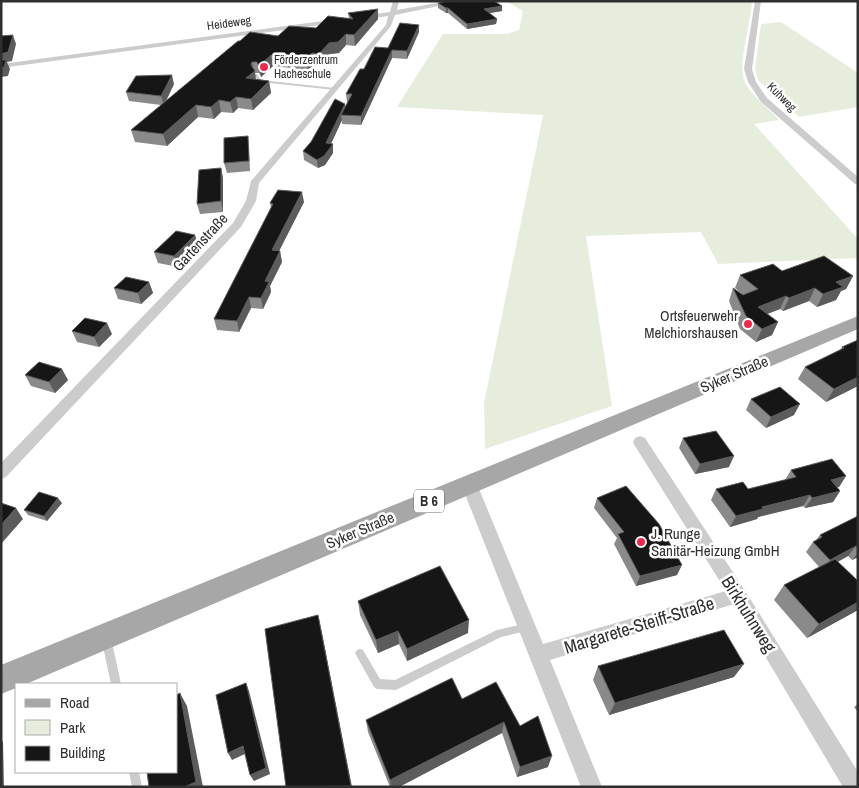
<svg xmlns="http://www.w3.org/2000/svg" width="859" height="788" viewBox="0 0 859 788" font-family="'Archivo Narrow',sans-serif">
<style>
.green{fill:#e7eddc}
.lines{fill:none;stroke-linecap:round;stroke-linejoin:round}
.lane{fill:#ccc;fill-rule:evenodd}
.street{fill:#ccc;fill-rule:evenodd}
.primary{fill:#a7a7a7;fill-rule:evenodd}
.wall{fill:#8a8a8a}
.shaded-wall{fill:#5c5c5c}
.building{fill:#161616;stroke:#5c5c5c}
.poi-dot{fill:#ef284b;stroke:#fff;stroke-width:2}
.labels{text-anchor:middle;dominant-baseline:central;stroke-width:5;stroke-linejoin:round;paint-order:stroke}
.far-street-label{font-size:12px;fill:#2f2f2f;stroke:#fff}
.far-poi-label{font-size:12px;fill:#2f2f2f;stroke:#fff;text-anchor:start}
.shield{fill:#fff;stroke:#6d6d6d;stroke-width:1}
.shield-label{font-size:14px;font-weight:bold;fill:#2f2f2f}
.street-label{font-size:15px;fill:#2f2f2f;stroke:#fff}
.poi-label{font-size:15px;fill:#2f2f2f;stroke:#fff;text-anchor:end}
.near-street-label{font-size:18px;fill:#2f2f2f;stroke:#fff}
</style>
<rect width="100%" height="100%" fill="#fff"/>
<path class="green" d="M506,1H752C751,22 737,66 745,82C750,94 770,110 779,120L754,124L858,239V258L718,264L701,232L586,236L612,406L485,449L484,403L543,115L397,107L443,34H507L519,30L523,11Z
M781,22L858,73V107L799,117L758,80L755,69L761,24Z"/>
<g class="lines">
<path class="lane" d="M255,74H257L261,80L335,88L337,89L335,90L260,82H259L254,75Z
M528,623L531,624L533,627L531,630L501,637L396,690L377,689L374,687L355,653L357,650L360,649L363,650L380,679L395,680L497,630Z
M107,638L110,639L112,642L121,684H111L102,642L104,639Z
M129,772H139L142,787H132Z"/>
<path class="street" d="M393,1H399L397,10L448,1H463L395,15L391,26L259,183L256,201L241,227L6,477L1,479V463L233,223L246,201L251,181L386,25L388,16L1,68V64L390,12Z
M755,1H761L752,69L756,82L767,98L858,177V185L855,184L761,102L748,82L744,69Z
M640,436L645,438L744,589L858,772V787H843L734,604L550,660L602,787H581L461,484L464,480L469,478L474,480L477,484L543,644L726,591L635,446L633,442L635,438Z"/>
<path class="primary" d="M858,316V329L26,684H16V688L1,694V665Z"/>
</g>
<path class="wall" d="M438,3L502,6V11L489,13L497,19L496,24L467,29L448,13H446L438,8Z
M348,13L378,19L355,46L346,45L339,53L330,54L320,64H314L308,70L273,66L261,77L259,73H255L256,80L269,81L271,93L253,110L238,108L233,113L221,112L214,119L198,117L167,146L135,142L131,130L161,105L129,101L126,92L174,84L166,101L240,41L278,36L316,28L349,18Z
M419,32L407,59L392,58L361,125L342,124V120L331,144H333V153L325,165L318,168L304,160L303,151L345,107L348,103L347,102L346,94L388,48Z
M249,146L250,171L227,173L224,163Z
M221,168L223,178V212L200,214L197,204Z
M304,202L279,251H280L282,262L270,286L271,292L263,309L251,308L239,332L217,330L214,319L271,207L270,203Z
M195,235L198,246L178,267L158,263L154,252Z
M782,271L853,276L846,289L841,291L836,300L817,307L809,301L783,311L780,309L767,314L778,322L772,335L756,342L740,329L729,301L733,288L743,295L735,288L740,275Z
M149,282L153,293L141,304L118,299L114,288Z
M72,331L112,334L99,347L77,342Z
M858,340V386L826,402L798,379L805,367L840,350L842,347Z
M25,375L68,380L55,393L31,386Z
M751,399L794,415L766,428L746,410Z
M683,438L729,467L695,474L679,448Z
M791,470L846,476L839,487H837L840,491L833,502L805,508L803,506L758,517L757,519L730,527L711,500L716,489H748L785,480Z
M597,498L677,575L636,586L614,544L617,538L594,508Z
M62,503L47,521L28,515L24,510Z
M858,516V557L852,560L848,556L838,562L858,581V610L807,638L774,600L784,585L819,567L806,552L813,542L816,540L820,535Z
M358,601L468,633L407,661L399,644L378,653L360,615Z
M598,666L734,677L609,715L593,680Z
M462,699L520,726L548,767L517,777L502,733L399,787H390L368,732L366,720Z
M858,704V712L854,707Z"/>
<path class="shaded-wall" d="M502,6V11L484,14V9Z
M446,8H448V13H446Z
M378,9V19L355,46L354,35Z
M497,19L496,24L467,29V24Z
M419,25V32L407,59V51Z
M346,34V45L339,53L330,54L320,64L319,54L329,43Z
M13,35L16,44L12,61L7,62L10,69L8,76L1,77V54Z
M392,50V58L361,125V116Z
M312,53L314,64L308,70L306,59Z
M271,55L273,66L261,77L259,66Z
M252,62L254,72L255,71L256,82L246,78Z
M172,75L174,84L164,105L161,96Z
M269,81L271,93L253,110L251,99Z
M236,97L238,108L233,113L230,102Z
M219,100L221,112L214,119L211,107Z
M345,104L346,112L341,115L342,120L327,152L326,143Z
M196,105L198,117L167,146L163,134Z
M333,144V153L325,165L318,168L317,160Z
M221,168L223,178V212L221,201Z
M302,192L304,202L274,261L272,250Z
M195,235L198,246L178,267L174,256Z
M280,251L282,262L270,286L271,292L263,309L261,298L265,281Z
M853,276L846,289L841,291L836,300L817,307L823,294L836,282Z
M149,282L153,293L141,304L138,293Z
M815,288L809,301L783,311L789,298Z
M786,296L780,309L752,320L758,307Z
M249,297L251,308L239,332L237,321Z
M778,322L772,335L756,342L762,329Z
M107,323L112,334L99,347L94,337Z
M62,369L68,380L55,393L49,382Z
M858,377V386L826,402L834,389Z
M800,404L794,415L766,428L771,417Z
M734,456L729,467L695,474L700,464Z
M846,476L839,487L824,490L831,480Z
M840,491L833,502L805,508L812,498Z
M810,495L803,506L758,517L757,519L730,527L736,516L762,507Z
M58,498L62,503L47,521L44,516Z
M16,508L23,519L1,544V525Z
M856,546L848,556L822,570L830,560Z
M858,553V557L852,560Z
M682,565L677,575L636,586L640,576Z
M858,602V610L807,638L819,624Z
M318,615L322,633L352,787H350Z
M469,620L468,633L407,661V649Z
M398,631L399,644L378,653L376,640Z
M744,664L734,677L609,715L615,703Z
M246,683L249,691L270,774L254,781L250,775Z
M180,693L187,706L203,787H184Z
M504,722L502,733L399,787H391L390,780Z
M1,740L3,742L4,787H1Z
M243,746L247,753L232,760L228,753Z
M552,756L548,767L517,777L520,767Z"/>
<path class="building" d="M448,1H494L502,6L484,9L497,19L467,24L448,8H446L438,3Z
M378,9L354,35L346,34L338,42L329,43L319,54L312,53L306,59L271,55L259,66L257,62H252L251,65L255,71L246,78L269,81L251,99L236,97L230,102L219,100L211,107L196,105L163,134L131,130L238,41H240L250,32L278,36L289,26L316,28L328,16L353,19L348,13Z
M400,23L419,25L407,51L392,50L361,116L341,115L352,94H346L360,69H364L375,47L388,48Z
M13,35L8,52L1,54V36Z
M1,60H6L4,67L1,68Z
M172,75L161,96L126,92L136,76Z
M335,99L345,104L326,143L333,144L324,156L317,160L303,151L311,142Z
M248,136L249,161L224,163V138Z
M221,168V201L197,204L199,170Z
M278,190L302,192L272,250L280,251L265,281L269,282L261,298L249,297L237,321L214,319L273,204L270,203Z
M176,231L195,235L174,256L154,252Z
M824,256L853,276L836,282L843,287L823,294L815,288L789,298L786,296L758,307L778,322L762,329L746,316L733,288L743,295L758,289L740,275L773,264L782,271Z
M126,277L149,282L138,293L114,288Z
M85,318L107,323L94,337L72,331Z
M858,340V377L834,389L805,367L844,348L842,347Z
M39,362L62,369L49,382L25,375Z
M780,387L800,404L771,417L751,399Z
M716,431L734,456L700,464L683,438Z
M832,459L846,476L831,480L840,491L812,498L810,495L762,507L763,509L736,516L716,489L743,482L748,489L796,477L791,470Z
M626,486L659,524L682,565L640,576L618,534L624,532L597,498Z
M39,492L58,498L44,516L24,510Z
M1,503L16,508L1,525Z
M858,516V547L856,546L830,560L813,542L822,537L820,535Z
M835,559L858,581V602L819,624L784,585Z
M440,566L469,620L407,649L398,631L376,640L358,601Z
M318,615L351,786L286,787L265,629Z
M724,630L744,664L615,703L598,666Z
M452,678L462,699L496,682L520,726L538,716L552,756L520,767L504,722L390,780L366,720Z
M246,683L266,768L250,775L243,746L228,753L216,695Z
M180,693L196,782L184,787H149L147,772H176V695Z"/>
<g class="poi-dot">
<circle cx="264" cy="67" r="5"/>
<circle cx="748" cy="324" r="5"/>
<circle cx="641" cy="542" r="5"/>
</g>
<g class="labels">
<g class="far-street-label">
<text transform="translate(229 23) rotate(-8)">Heideweg</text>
<text transform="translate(782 97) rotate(45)">Kuhweg</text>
</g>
<g class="far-poi-label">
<text x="274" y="60">Förderzentrum<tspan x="274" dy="14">Hacheschule</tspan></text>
</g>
<rect class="shield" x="414" y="489.5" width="30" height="23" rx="4"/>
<g class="shield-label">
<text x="429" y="501">B 6</text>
</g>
<g class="street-label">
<text transform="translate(200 242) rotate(-47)">Gartenstraße</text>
<text transform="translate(734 374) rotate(-23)">Syker Straße</text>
<text transform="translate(360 530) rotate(-23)">Syker Straße</text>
</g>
<g class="poi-label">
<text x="738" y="315">Ortsfeuerwehr<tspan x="738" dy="17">Melchiorshausen</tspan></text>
<text x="651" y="533" text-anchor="start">J. Runge<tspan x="651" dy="17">Sanitär-Heizung GmbH</tspan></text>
</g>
<g class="near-street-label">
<text transform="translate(749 614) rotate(58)">Birkhuhnweg</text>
<text transform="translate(639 625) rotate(-17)">Margarete-Steiff-Straße</text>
</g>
</g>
<rect width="859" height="788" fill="none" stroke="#2f2f2f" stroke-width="5"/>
<rect x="15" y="683" width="162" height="90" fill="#ffffff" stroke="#acacac"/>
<rect x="25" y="699" width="25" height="8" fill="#a7a7a7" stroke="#acacac"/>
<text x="60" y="708" font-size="15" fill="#2f2f2f">Road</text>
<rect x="25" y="720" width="25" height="15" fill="#e7eddc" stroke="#acacac"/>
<text x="60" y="733" font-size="15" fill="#2f2f2f">Park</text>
<rect x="25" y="746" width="25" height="15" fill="#161616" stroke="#acacac"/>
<text x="60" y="758" font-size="15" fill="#2f2f2f">Building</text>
</svg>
